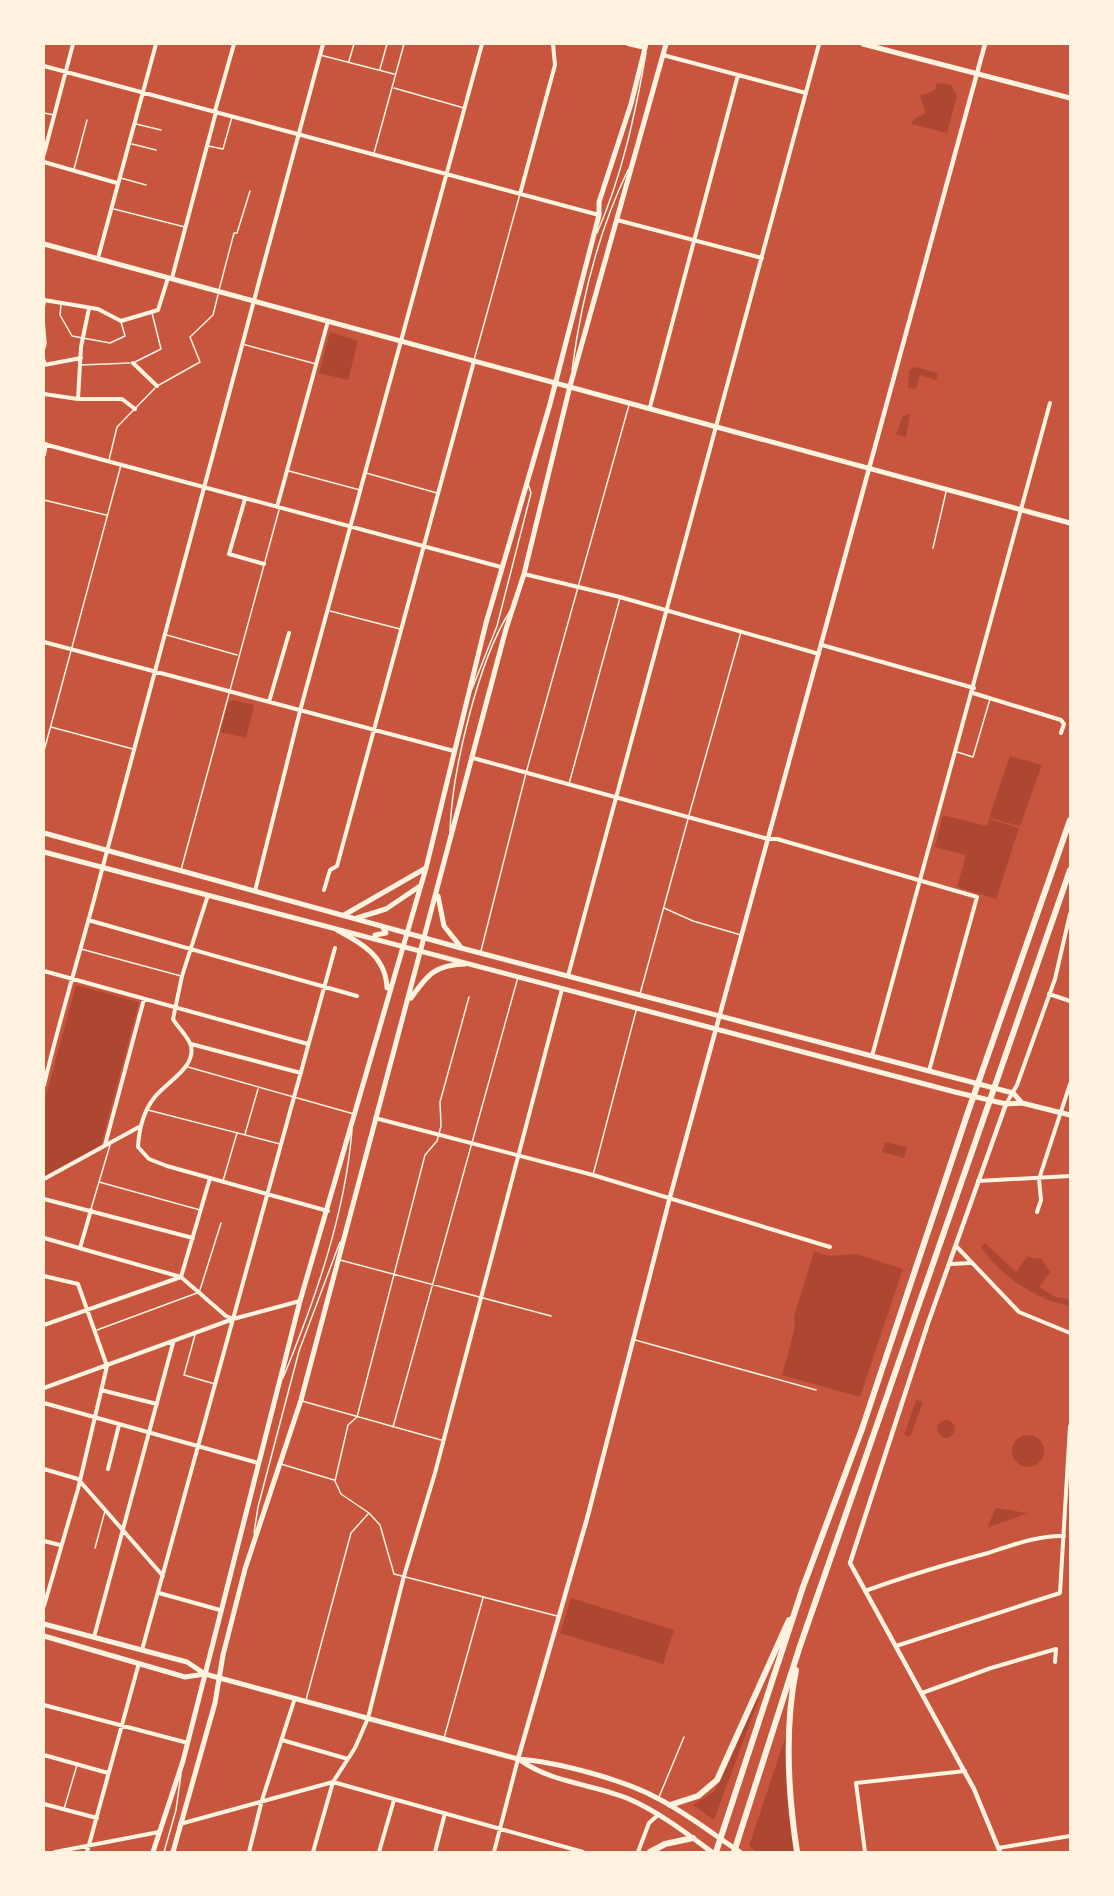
<svg xmlns="http://www.w3.org/2000/svg" width="1114" height="1896" viewBox="0 0 1114 1896" font-family="Lato,sans-serif">
<style>
.green{fill:#ae4732}
.lines{fill:none;stroke-linecap:round;stroke-linejoin:round}
.service{stroke:#fff3e0;stroke-width:1.5}
.minor{stroke:#fff3e0;stroke-width:4}
.tertiary{stroke:#fff3e0;stroke-width:4.5}
.secondary{stroke:#fff3e0;stroke-width:5}
.primary{stroke:#fff3e0;stroke-width:5}
.trunk{stroke:#fff3e0;stroke-width:6}
</style>
<rect width="100%" height="100%" fill="#c8553d"/>
<path class="green" d="M937,83L951,85L957,96L947,133L912,124L913,120L926,113L920,96L935,90Z
M330,332L358,341L348,380L319,373Z
M916,367L938,373L936,380L920,375L916,389L908,388L909,370Z
M910,414L906,437L896,434L903,416Z
M233,700L254,705L246,738L220,732L228,703Z
M1010,756L1042,765L1020,826L989,818Z
M943,815L987,826L989,819L1019,828L996,899L957,887L966,855L935,847Z
M76,985L139,1002L101,1145L44,1176V1103Z
M885,1142L907,1147L904,1158L882,1152Z
M985,1243L1016,1272L1027,1257L1042,1259L1050,1272L1039,1287L1056,1297L1070,1299V1306C1037,1300 1000,1276 981,1247Z
M814,1251L829,1256L857,1254L903,1269L860,1397L782,1375L795,1328L794,1317Z
M916,1400L923,1402L910,1437L904,1434Z
M937 1429a9 9 0 1 1 18 0a9 9 0 1 1-18 0Z
M1012 1451a16 16 0 1 1 32 0a16 16 0 1 1-32 0Z
M996,1508L1027,1513L987,1528Z
M571,1598L674,1630L663,1664L560,1633Z
M757,1698L759,1699L714,1820L693,1805L715,1791Z
M788,1729L794,1852H757L749,1846Z"/>
<g class="lines">
<path class="service" d="M320,55L394,74
M349,61L354,44
M380,69L387,44
M394,88L464,108
M44,113L54,115
M136,124L161,130
M132,144L156,150
M208,146L223,149L232,117
M374,153L404,44
M74,169L87,120
M121,178L146,185
M114,209L185,227
M597,233C622,176 635,115 646,53
M219,290L234,233H237L250,191
M61,304L60,315L72,336L110,343L125,336L121,322
M44,310L45,302
M44,319L46,344L44,350
M242,344L316,364
M44,358L46,363
M474,360L520,194
M135,362L161,349L152,313
M81,365L130,363
M572,370C581,302 598,232 628,170
M159,385L200,362L190,337L213,315L218,295
M109,460L117,427L155,388
M289,471L360,490
M366,473L437,493
M44,500L106,515
M933,548L946,492
M330,611L400,629
M167,635L237,655
M472,689L497,626L531,493L528,484
M51,727L133,749
M44,751L121,465
M957,752L973,757L990,699
M569,784L620,598
M689,815L741,632
M450,831C452,771 478,661 510,611
M181,870L279,510
M664,908L693,921L741,935
M81,949L181,976
M481,951L526,773L629,405
M640,994L688,819
M469,997L440,1102L441,1126L437,1141L425,1155L357,1417L348,1425L335,1481L341,1494L369,1513L380,1525L394,1574L557,1616
M188,1067L354,1114
M148,1110L280,1144
M245,1134L258,1089
M593,1175L636,1011
M223,1181L237,1133
M99,1182L200,1210
M91,1209L110,1145
M340,1260L551,1316
M200,1290L221,1223
M97,1330L197,1293
M195,1335L184,1375L215,1384
M635,1340L816,1390
M283,1378C315,1300 345,1215 352,1130
M302,1401L441,1440
M393,1427L518,977
M281,1464L334,1480
M254,1533L258,1507L299,1351L340,1242
M95,1548L105,1511
M306,1700L351,1533L368,1514
M444,1738L483,1598
M659,1797L684,1737
M64,1809L77,1765
M164,1852L176,1810L181,1774"/>
<path class="minor" d="M628,44L645,48
M663,55L806,93
M44,66L599,215
M215,111L234,44
M44,154L73,44
M44,162L117,183
M520,194L555,65L553,44
M617,220L762,258
M98,258L156,44
M172,278L216,112
M44,300L98,309L121,321L158,310L168,278
M133,363L157,386
M44,365L81,358
M44,394L78,399H122L135,409
M78,399L81,347L89,308
M650,407L738,75
M44,444L501,567
M44,455L46,444
M245,499L229,554L264,564
M277,507L328,321
M524,574L620,597L819,654
M44,642L454,751
M822,645L974,688
M973,693L1061,720L1064,724L1061,733
M269,702L289,633
M473,758L768,839H777L977,897L929,1071
M324,890L330,870L337,866L474,361
M255,891L300,711L482,44
M208,895L182,976L173,1019C178,1028 188,1036 191,1046C196,1068 165,1083 154,1098C143,1112 139,1129 138,1147L149,1159L167,1166L328,1211
M88,920L357,996
M44,971L308,1044
M568,976L819,44
M1049,994L1070,1001
M191,1044L301,1073
M872,1056L1050,403
M44,1085C60,1017 81,950 99,881C172,602 248,323 323,44
M1006,1104L1017,1085L1055,979L1070,914
M375,1118L593,1175L830,1247
M105,1145L144,999
M44,1179L139,1127
M978,1181L1070,1176
M44,1199L193,1238
M1037,1212L1041,1200L1039,1179L1070,1084
M44,1238L181,1277L226,1316L233,1319
M956,1246L1019,1312L1070,1333
M80,1248L91,1210
M951,1264L970,1263
M44,1276L78,1284L107,1366L78,1489L44,1606
M44,1325L181,1277L210,1178
M44,1388L233,1319L300,1301
M101,1390L157,1404
M44,1403L258,1463
M44,1469L78,1479L163,1576
M108,1469L119,1425
M44,1541L60,1545
M865,1591C906,1576 947,1564 988,1553C1013,1545 1039,1535 1064,1536
M159,1593L220,1610
M94,1637L173,1343
M896,1646L1060,1593L1070,1426
M142,1650L335,948
M922,1693L991,1668L1056,1649L1055,1662
M44,1705L188,1743
M282,1740L348,1759
M44,1755L108,1773
M44,1804L97,1818
M180,1824L333,1782L583,1852
M998,1848L1070,1836
M55,1852L159,1832
M87,1852L139,1663
M249,1852L262,1800L295,1698
M313,1852L333,1782L355,1748L368,1718L404,1576L435,1473L562,989
M379,1852L394,1800
M435,1852L445,1813
M494,1852L518,1759
M638,1852L649,1823L658,1815
M865,1852L856,1783L965,1771"/>
<path class="tertiary" d="M518,1759L588,1515L670,1197L985,44
M1000,1852L974,1789L850,1563L928,1323L1006,1104"/>
<path class="secondary" d="M863,44L1070,98
M44,244L1070,523
M44,1624L187,1662L205,1674
M44,1636L185,1677L205,1674"/>
<path class="primary" d="M44,833L461,948L1013,1093L1022,1103
M44,852L955,1092L1006,1104L1022,1103L1070,1115
M438,896L444,926L460,946
M344,915L426,868
M357,918L386,909L420,886
M337,930C362,943 386,957 387,988
M375,935L386,933L382,926
M411,998C428,974 435,965 465,964
M205,1674L518,1759C558,1762 625,1780 659,1799C688,1814 714,1835 740,1852
M520,1760C552,1783 593,1784 629,1799C659,1812 686,1833 712,1852
M153,1852L183,1761L300,1301L426,868L486,623L550,404L599,215V202L631,104L646,44
M173,1852L215,1703L223,1655L245,1569L301,1400L506,629L524,574L570,386L666,44"/>
<path class="trunk" d="M796,1670C784,1730 788,1793 797,1852
M670,1805L698,1796L717,1780L789,1620
M650,1852L665,1844L693,1838
M716,1852L803,1587L862,1429L968,1112L1070,820
M734,1852L800,1646L1070,870"/>
</g>
<rect width="1114" height="1896" fill="none" stroke="#fff3e0" stroke-width="90"/>
</svg>
